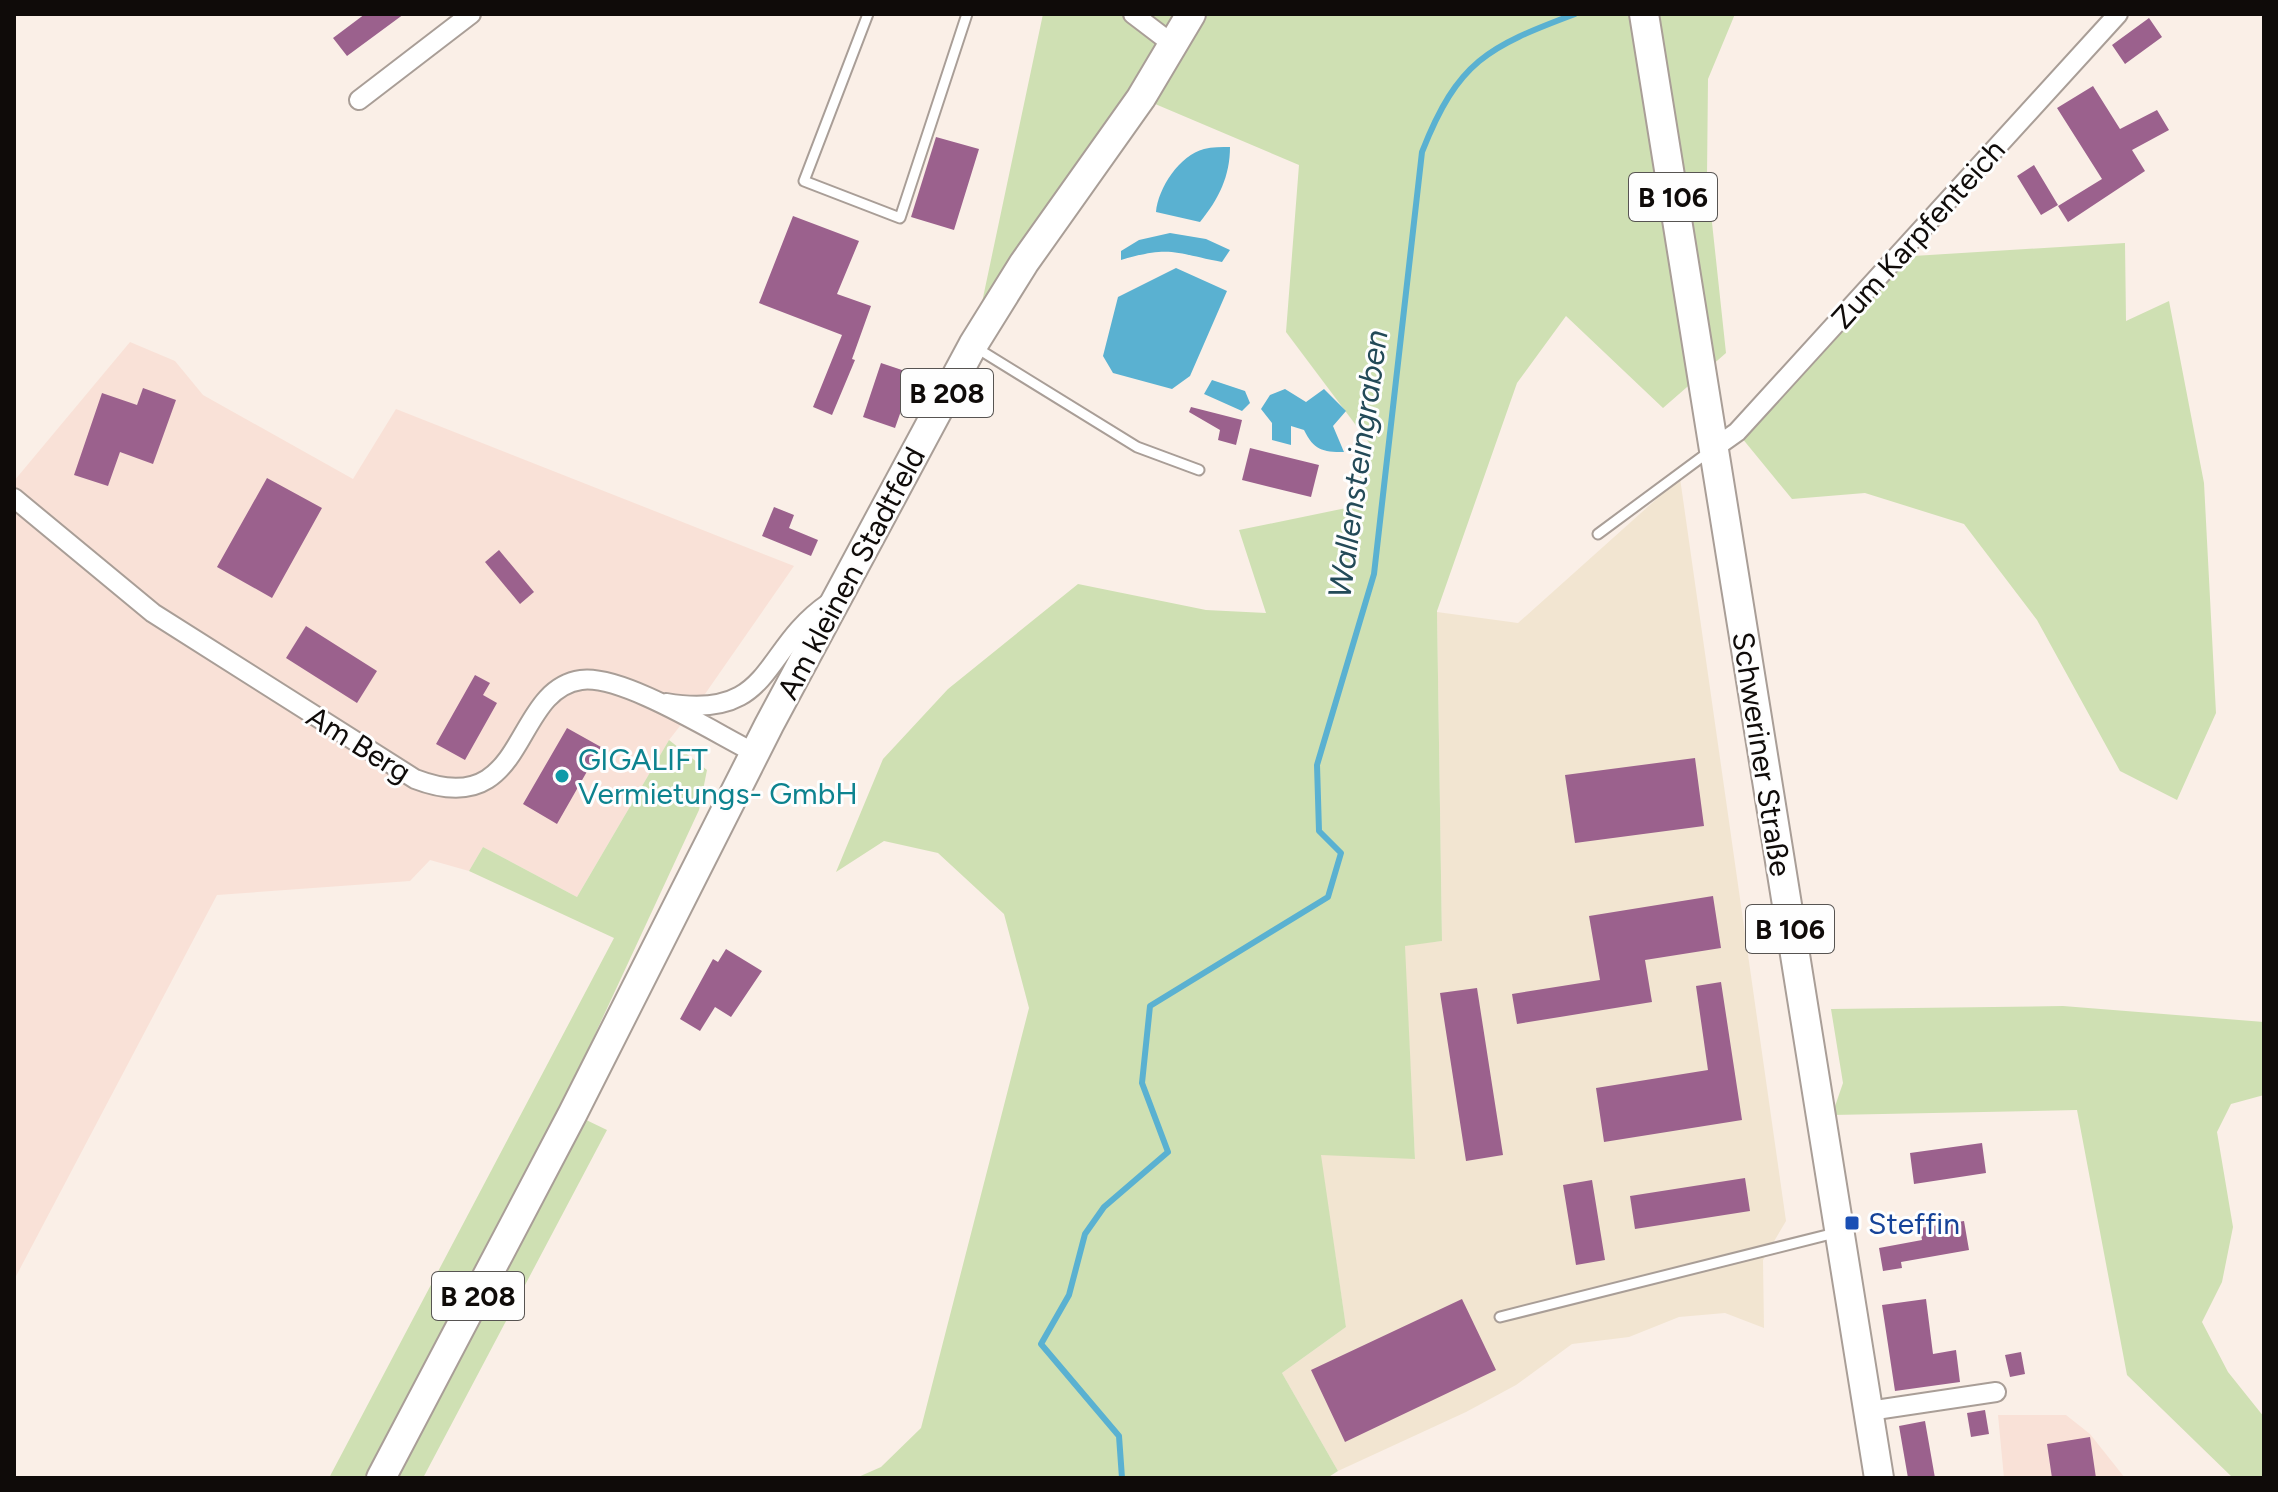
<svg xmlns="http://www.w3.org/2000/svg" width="2278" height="1492" viewBox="0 0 2278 1492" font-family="Figtree,sans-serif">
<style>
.commercial{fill:#f9e1d7}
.industrial{fill:#f2e5d1}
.green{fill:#cfe0b3}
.water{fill:#5ab1d1}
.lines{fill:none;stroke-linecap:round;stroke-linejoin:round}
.stream{stroke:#5ab1d1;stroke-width:6}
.building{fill:#9b618d}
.lane-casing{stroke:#a99e97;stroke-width:13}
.street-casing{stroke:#a99e97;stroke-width:22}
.primary-casing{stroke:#a99e97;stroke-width:32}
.lane{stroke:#fff;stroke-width:9}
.street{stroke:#fff;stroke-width:18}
.primary{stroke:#fff;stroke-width:28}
.culture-dot{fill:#0f9aa8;stroke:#fefefe;stroke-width:3}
.transit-dot{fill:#1a4fb4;stroke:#fefefe;stroke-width:3}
.labels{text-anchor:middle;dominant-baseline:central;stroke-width:6;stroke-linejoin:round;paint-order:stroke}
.shield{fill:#fefefe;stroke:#575452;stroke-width:2}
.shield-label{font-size:28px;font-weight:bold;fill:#0f0b09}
.street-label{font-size:30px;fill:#0f0b09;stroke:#fefefe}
.culture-label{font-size:30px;fill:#0d838f;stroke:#fefefe;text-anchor:start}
.transit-label{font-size:30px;fill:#164399;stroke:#fefefe;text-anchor:start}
.water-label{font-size:32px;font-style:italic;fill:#234a58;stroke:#fefefe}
</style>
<rect width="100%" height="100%" fill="#faefe7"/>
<path class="commercial" d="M130,342L175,361L203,395L353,479L396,409L794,566L705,694L669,740L577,897L483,847L469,871L430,860L410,881L217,895L14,1280V481Z
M1998,1415H2066L2090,1434L2125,1478H2004Z"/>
<path class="industrial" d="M1680,478L1786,1221L1763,1260L1764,1328L1725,1313L1679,1317L1629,1337L1572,1344L1516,1385L1466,1412L1338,1471L1282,1373L1346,1327L1320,1154L1415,1158L1404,945L1442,941L1437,612L1518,623Z"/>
<path class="green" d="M1043,14H1735L1708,79L1707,176L1726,353L1663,408L1566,316L1517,383L1437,611L1442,941L1405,946L1415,1159L1321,1155L1346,1327L1282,1373L1338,1471L1327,1478H856L881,1467L921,1428L1029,1008L1004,914L938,853L884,841L836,872L883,759L948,689L1078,584L1206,610L1266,613L1239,530L1351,507L1370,444L1286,332L1299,165L1141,98L973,345Z
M2125,243L2126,321L2169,301L2204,483L2216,713L2177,800L2120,771L2037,620L1964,524L1865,493L1792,499L1737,432L1897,257Z
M669,740L707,770L699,810L584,1058L405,1409L364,1478H329L614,938L469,871L483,847L577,897Z
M2063,1006L2264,1022V1095L2231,1104L2217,1132L2233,1227L2222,1282L2202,1322L2228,1372L2264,1417V1478H2233L2127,1375L2077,1110L1832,1115L1843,1083L1831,1009Z
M580,1117L607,1130L423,1478H386Z"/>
<path class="water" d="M1230,147C1230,176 1219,199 1200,222L1156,212C1158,188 1180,155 1204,149C1212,147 1222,147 1230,147Z
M1170,233L1206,239L1230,250L1222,262C1174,253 1171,245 1121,260V251L1139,240Z
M1176,268L1227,291L1190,376L1172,389L1113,373L1103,356L1118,297Z
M1212,380L1245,391L1250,403L1242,411L1204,394Z
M1285,389L1306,402L1324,389L1346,411L1333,426L1344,452C1322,452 1314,450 1304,430L1291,426V445L1272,440V423L1261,409L1270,395Z"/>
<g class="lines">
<path class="stream" d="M1122,1478L1119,1436L1041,1344L1069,1295L1085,1234L1104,1207L1168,1152L1142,1083L1150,1006L1328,897L1341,853L1319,831L1317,765L1374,574L1422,152C1458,61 1487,47 1575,14"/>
</g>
<path class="building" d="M365,14H404L347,56L333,38Z
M2149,18L2162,37L2125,64L2112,45Z
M2093,86L2120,129L2157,110L2169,130L2132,150L2145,171L2068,222L2058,206L2102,179L2057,108Z
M936,137L979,149L954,230L911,217Z
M2034,165L2058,205L2041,215L2017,176Z
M793,216L859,241L837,294L871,306L852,359L855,360L832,415L813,407L842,335L759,303Z
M881,363L914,374L895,428L863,417Z
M143,388L176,400L153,464L120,452L108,486L74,475L102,393L137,405Z
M1191,407L1242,420L1236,445L1218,440L1220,430L1189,412Z
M1250,448L1319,465L1311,497L1242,480Z
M267,478L322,508L272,598L217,567Z
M774,507L794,515L789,528L818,540L811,556L762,536Z
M499,550L534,592L520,604L485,562Z
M306,626L377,671L357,703L286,658Z
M475,675L490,683L483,695L497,703L465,760L436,744Z
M567,728L601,747L557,824L523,804Z
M1695,758L1704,826L1575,843L1565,775Z
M1713,896L1721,948L1645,960L1652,1002L1517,1024L1512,994L1600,980L1589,916Z
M726,949L762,971L731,1017L715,1007L700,1031L680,1019L713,959L718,962Z
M1721,982L1742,1120L1604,1142L1596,1088L1708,1070L1696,986Z
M1477,988L1503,1155L1466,1161L1440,993Z
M1982,1143L1986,1173L1914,1184L1910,1153Z
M1745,1178L1750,1211L1635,1229L1630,1196Z
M1592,1180L1605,1260L1576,1265L1563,1185Z
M1964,1221L1969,1250L1901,1262L1902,1268L1883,1271L1879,1248L1922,1240L1920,1228Z
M1462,1299L1496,1370L1345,1442L1311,1370Z
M1926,1299L1933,1354L1956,1350L1960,1382L1895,1391L1882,1305Z
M2021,1352L2025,1374L2010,1377L2005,1355Z
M1985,1410L1989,1434L1971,1437L1967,1413Z
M1925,1421L1935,1478H1908L1899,1426Z
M2090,1437L2096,1478H2052L2047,1444Z"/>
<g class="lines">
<defs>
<path id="lane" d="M868,14L804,181L900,218L967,14
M975,347L1137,447L1199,470
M1598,534L1710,451
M1500,1317L1835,1233"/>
<path id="street" d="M1133,14L1175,46
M359,100L471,14
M1713,449L1737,432L2118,14
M14,498L153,613L415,779C529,823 510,690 581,680C622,674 715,733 755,753
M666,703C774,721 760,650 829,603
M1869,1411L1996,1392"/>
<path id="primary" d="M1644,14L1879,1478
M381,1478L573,1113L769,725L973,345L1024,263L1141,98L1191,14"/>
</defs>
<use href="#lane" class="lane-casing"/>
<use href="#street" class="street-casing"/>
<use href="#primary" class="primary-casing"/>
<use href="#lane" class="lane"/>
<use href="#street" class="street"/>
<use href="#primary" class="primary"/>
</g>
<circle class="culture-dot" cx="562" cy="776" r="8"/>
<rect class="transit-dot" x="1844" y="1215" width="16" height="16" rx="4"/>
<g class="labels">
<g class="shield">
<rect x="1629" y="173" width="88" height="48" rx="6"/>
<rect x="901" y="369" width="92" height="48" rx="6"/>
<rect x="1746" y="905" width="88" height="48" rx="6"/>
<rect x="432" y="1272" width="92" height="48" rx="6"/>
</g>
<g class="shield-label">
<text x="1673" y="197">B 106</text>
<text x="947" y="393">B 208</text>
<text x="1790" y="929">B 106</text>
<text x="478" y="1296">B 208</text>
</g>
<g class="street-label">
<text transform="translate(1918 234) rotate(-48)">Zum Karpfenteich</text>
<text transform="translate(851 573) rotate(-62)">Am kleinen Stadtfeld</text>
<text transform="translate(359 744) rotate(32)">Am Berg</text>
<text transform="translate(1762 754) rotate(81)">Schweriner Straße</text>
</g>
<g class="culture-label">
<text x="578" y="759">GIGALIFT<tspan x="578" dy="34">Vermietungs- GmbH</tspan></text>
</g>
<g class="transit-label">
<text x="1868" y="1223">Steffin</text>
</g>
<g class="water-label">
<text transform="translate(1358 464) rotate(-82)">Wallensteingraben</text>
</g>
</g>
<rect width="2278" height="1492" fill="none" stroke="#0f0b09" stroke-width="32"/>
</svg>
